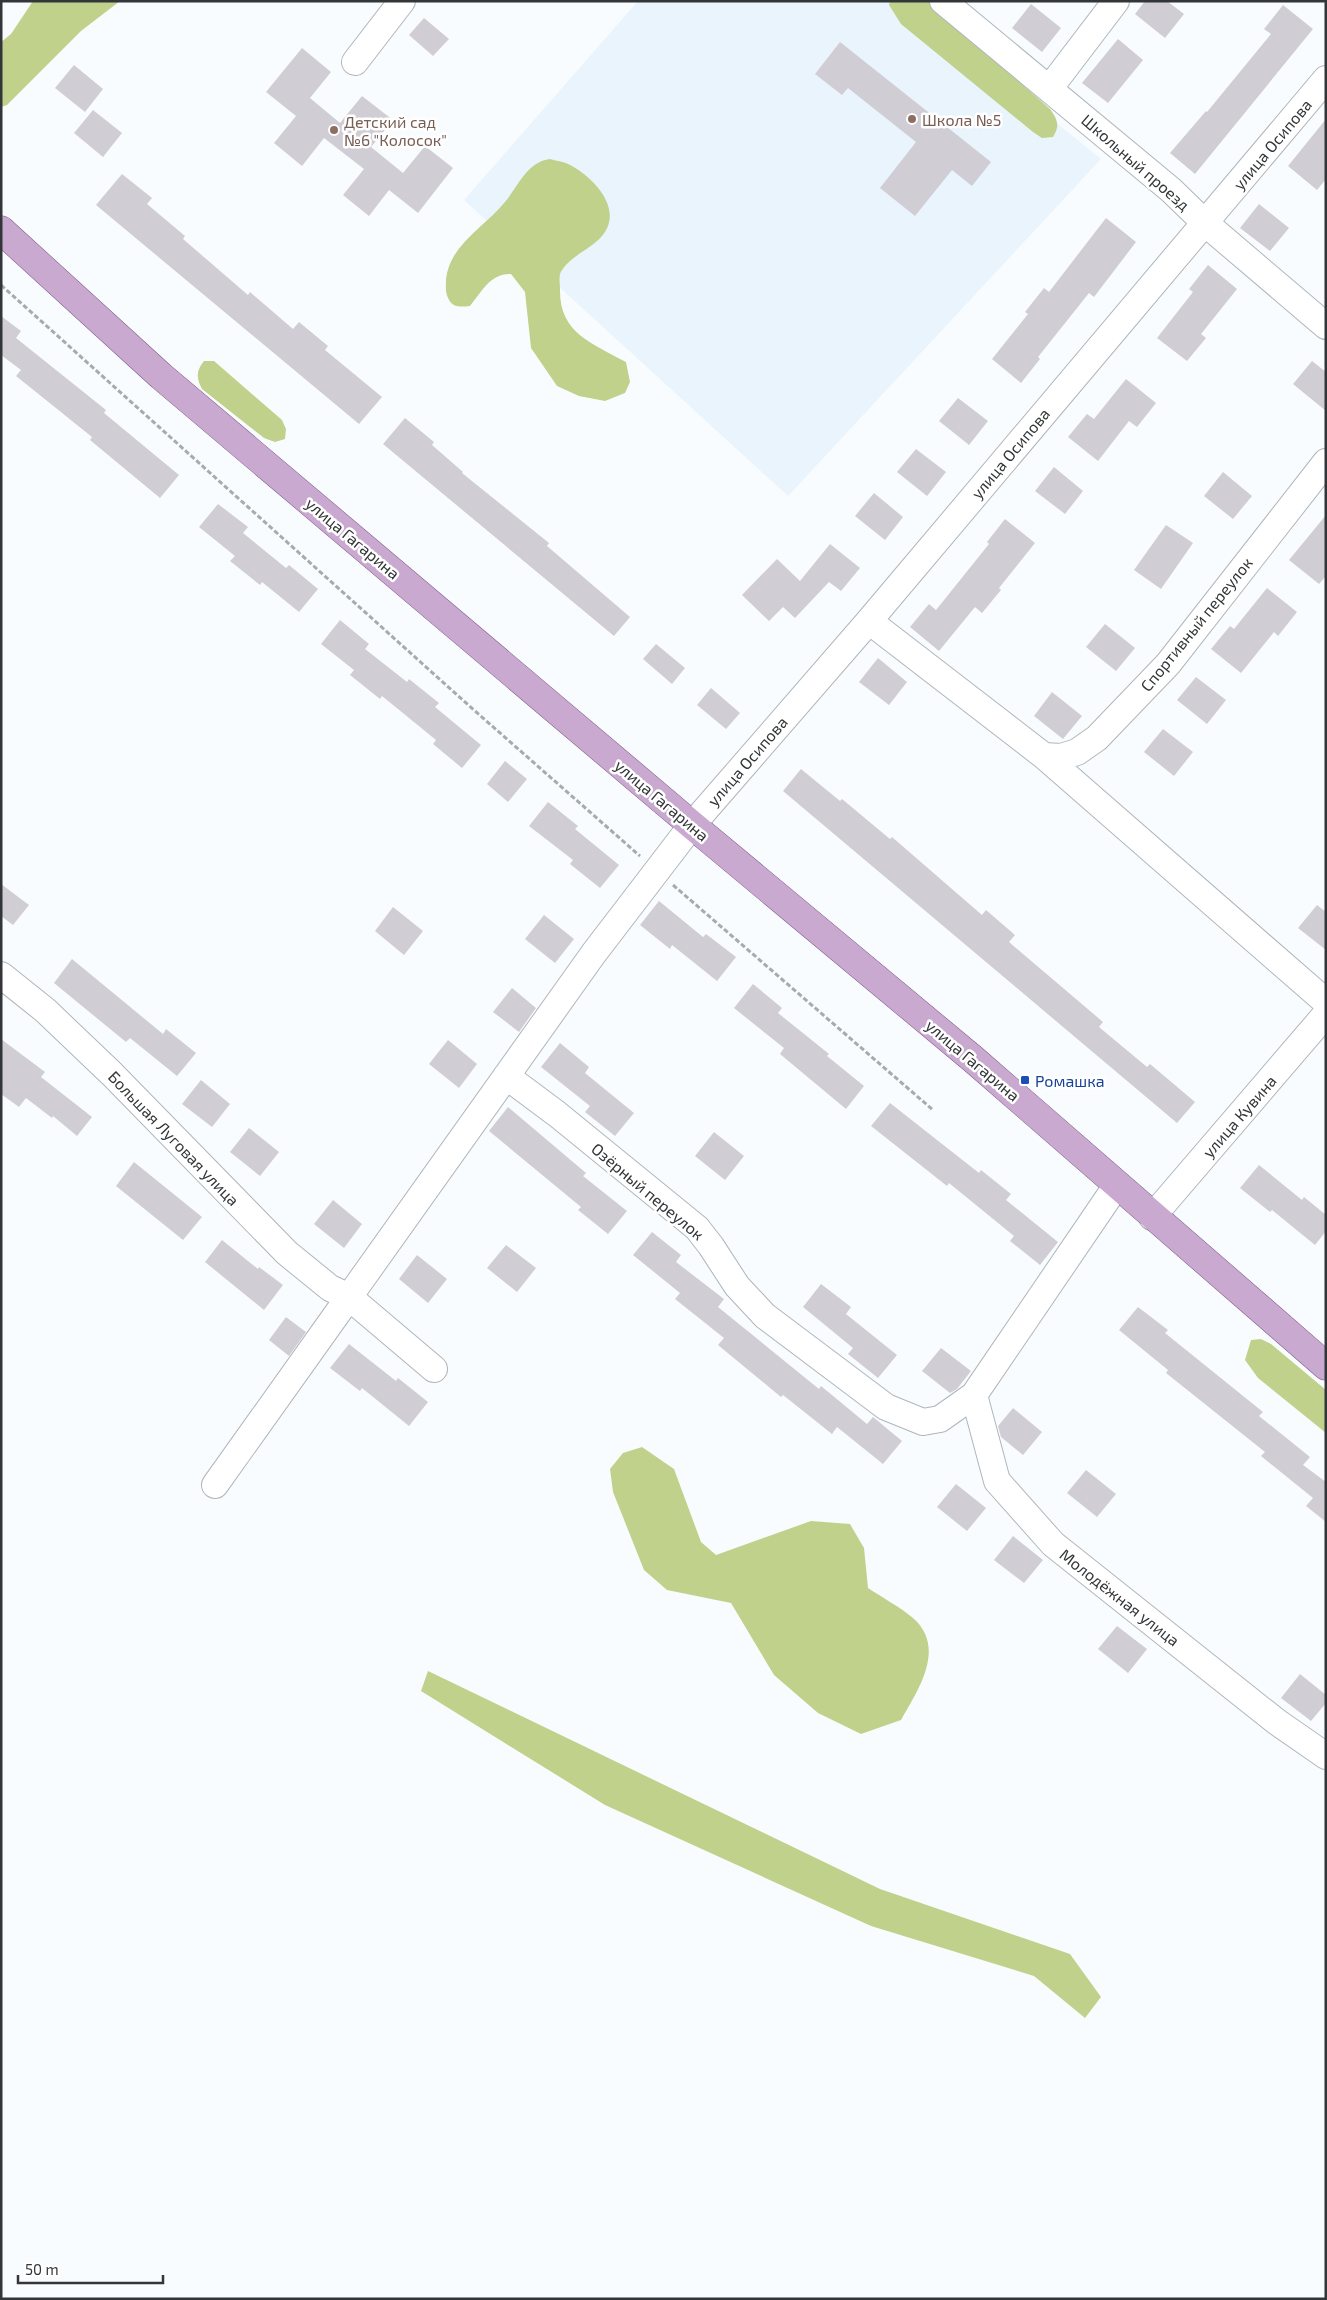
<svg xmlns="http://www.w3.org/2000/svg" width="1327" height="2300" viewBox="0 0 1327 2300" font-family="'Exo 2',sans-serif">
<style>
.built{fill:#e9f4fd}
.green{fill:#c0d18b}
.building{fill:#d0cdd4}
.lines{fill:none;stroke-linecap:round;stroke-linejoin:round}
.minor-casing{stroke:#afb6bb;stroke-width:28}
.major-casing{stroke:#7e5c86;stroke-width:29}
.path{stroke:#a8abad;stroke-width:3;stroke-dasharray:5 2.5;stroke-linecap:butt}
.minor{stroke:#fff;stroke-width:26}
.major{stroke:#caa9d0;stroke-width:28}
.education-dot{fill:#8d6e63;stroke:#fff;stroke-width:2}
.transit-dot{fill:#1a4fb4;stroke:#fff;stroke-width:2}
.labels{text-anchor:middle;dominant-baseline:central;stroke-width:5;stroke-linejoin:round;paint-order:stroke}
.education-label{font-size:16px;fill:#785e54;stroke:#fff;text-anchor:start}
.street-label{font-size:16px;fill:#333638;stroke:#fff}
.transit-label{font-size:16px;fill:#164399;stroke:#fff;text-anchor:start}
</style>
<rect width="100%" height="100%" fill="#f9fcfe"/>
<path class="built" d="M638,1H906L1101,159L788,496L464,200Z"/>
<path class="green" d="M33,1H120L81,31L7,105L1,107V42L11,34Z
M890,1H928L1050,109C1058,120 1060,126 1053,137L1042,138L1033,132L901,24L889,5Z
M550,159C557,161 566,162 572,166C595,179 624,210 602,236C591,249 572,255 562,270C558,275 560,283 560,289C559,333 592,343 626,362L630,382L625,393L605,401L579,396L557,386L531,348L525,292L511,274C491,273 482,291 470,306C461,307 452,308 448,298C445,291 446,286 446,279C450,244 485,227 505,202C519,185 527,162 550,159Z
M204,361H214L282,420L286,429L285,439L275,442L264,438L202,389C196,378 196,371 204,361Z
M1261,1339L1271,1344L1326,1390V1433L1258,1378L1245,1360L1251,1340Z
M642,1447L674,1469L701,1542L716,1555L811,1521L850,1524L864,1548L868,1588C883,1598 900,1607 913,1618C947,1648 918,1690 901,1720L861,1734L818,1713L774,1675L731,1603L667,1590L644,1570L613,1492L610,1469L623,1453Z
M428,1671L880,1889L1070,1954L1101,1997L1085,2018L1034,1976L871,1926L605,1805L421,1691Z"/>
<path class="building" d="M1145,1H1167L1184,14L1165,38L1135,14Z
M1031,4L1061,28L1042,52L1012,28Z
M1283,5L1313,29L1195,174L1170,153L1206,111L1207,112L1271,34L1264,29Z
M424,18L449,39L433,56L409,35Z
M1118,39L1143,60L1108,103L1082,83Z
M840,42L991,162L972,186L952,170L915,216L880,188L916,142L848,88L842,95L815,74Z
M302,48L331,72L310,98L340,123L362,96L393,120L371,147L403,173L425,146L453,168L418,213L389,190L369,216L343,195L364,169L324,138L302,166L274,143L296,116L266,92Z
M74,65L103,89L85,112L55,88Z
M93,110L122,133L103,157L74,133Z
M1326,119V179L1317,190L1288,166Z
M122,174L152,198L147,204L185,236L183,239L248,295L250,292L293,329L299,322L328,346L325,350L382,397L359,424L96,205Z
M1259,204L1289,228L1270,251L1240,228Z
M1106,218L1136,242L1094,297L1089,293L1038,357L1040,359L1021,383L992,359L1028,314L1025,312L1044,288L1049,292Z
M1208,265L1237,289L1201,334L1206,338L1187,361L1157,338L1193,292L1189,289Z
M1,316L21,331L16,338L106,410L104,413L179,475L160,498L90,440L92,437L16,376L21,370L1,355Z
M1312,361L1326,372V411L1293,384Z
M1126,379L1156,403L1137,427L1129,421L1098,461L1068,437L1087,414L1094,419Z
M958,398L988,421L969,445L939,421Z
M405,418L434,442L432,445L463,472L462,473L549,543L547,546L630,617L614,636L383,444Z
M916,449L946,472L927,496L897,472Z
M1054,467L1083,491L1065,514L1035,491Z
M1223,472L1252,496L1233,519L1204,496Z
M874,493L903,517L885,540L855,516Z
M218,504L248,527L243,533L286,568L289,565L318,589L299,612L262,582L260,585L230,561L235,556L199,527Z
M1326,515V576L1319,584L1289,560Z
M1005,519L1035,543L999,588L1001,590L982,613L975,607L939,651L910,627L929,604L936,610L989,544L987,542Z
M1166,525L1193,543L1161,589L1134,570Z
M830,544L860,568L841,591L829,582L795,618L783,607L769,621L742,595L777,559L800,581Z
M1267,588L1297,612L1278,636L1274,632L1241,673L1211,649L1230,626L1234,629Z
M340,620L369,644L365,649L407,682L409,679L439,703L435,707L481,745L462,768L433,744L436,740L382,696L380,699L350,675L354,670L321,644Z
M1105,624L1135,648L1116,671L1086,647Z
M656,644L685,668L672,684L643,659Z
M878,658L907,682L889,705L859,682Z
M1196,677L1226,700L1207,724L1177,700Z
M711,688L740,713L726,729L697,705Z
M1052,692L1082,716L1063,739L1034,716Z
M1163,729L1193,752L1174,776L1144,752Z
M505,761L527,779L508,802L487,784Z
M801,769L840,801L842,799L890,839L892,837L982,915L986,910L1015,935L1009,942L1103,1022L1099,1027L1147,1067L1150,1064L1195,1102L1177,1123L783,791Z
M548,802L578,826L575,829L619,865L600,888L570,864L573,860L529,826Z
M1,884L29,905L13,925L1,916Z
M659,901L703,937L706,934L736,957L717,981L672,945L670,949L640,925Z
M1317,905L1326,912V950L1298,928Z
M393,907L423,931L404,955L375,931Z
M544,915L574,939L555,963L525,939Z
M72,959L163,1034L166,1029L196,1053L177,1076L130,1038L126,1042L54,983Z
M753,984L782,1008L778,1013L829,1054L827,1056L864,1086L846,1109L780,1054L784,1048L734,1008Z
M512,988L536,1008L519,1032L493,1012Z
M1,1039L45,1072L41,1077L92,1117L77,1136L53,1116L52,1118L26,1098L19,1107L1,1094Z
M448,1040L477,1064L459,1088L429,1064Z
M560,1043L589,1067L585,1073L634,1113L615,1136L585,1112L590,1106L541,1067Z
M201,1080L230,1104L212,1127L182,1104Z
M890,1103L979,1173L981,1170L1011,1194L1006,1200L1058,1242L1040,1265L1010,1241L1014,1236L949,1183L947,1186L871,1126Z
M508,1107L586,1173L583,1176L627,1211L608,1234L578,1210L581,1207L489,1131Z
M249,1128L279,1152L260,1176L230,1152Z
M714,1132L744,1156L725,1180L695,1156Z
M134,1162L202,1217L183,1240L116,1186Z
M1259,1165L1302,1200L1304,1197L1326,1215V1231L1315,1245L1272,1210L1270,1212L1240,1188Z
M333,1200L362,1224L344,1248L314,1224Z
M652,1232L681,1255L676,1262L724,1299L718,1307L819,1389L821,1386L867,1424L873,1417L902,1441L883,1464L837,1427L832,1434L783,1395L781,1397L718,1345L724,1338L675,1299L680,1293L633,1255Z
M222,1240L258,1269L259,1267L283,1285L264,1310L205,1262Z
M506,1245L536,1268L517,1292L487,1268Z
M417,1255L447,1279L428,1303L399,1279Z
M821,1284L851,1307L846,1314L897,1355L878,1378L848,1354L853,1348L803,1307Z
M1138,1307L1168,1330L1165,1333L1263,1412L1259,1416L1310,1457L1303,1465L1326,1482V1522L1306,1506L1313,1498L1261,1456L1265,1452L1166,1373L1168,1370L1119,1330Z
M286,1317L306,1332L289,1356L269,1340Z
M349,1344L396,1381L398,1378L428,1402L409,1426L362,1388L360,1391L330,1368Z
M941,1348L971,1371L957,1389L950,1393L922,1371Z
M1013,1408L1042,1432L1023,1455L1001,1437L998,1426Z
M1086,1470L1116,1494L1097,1517L1067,1493Z
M956,1484L986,1508L967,1531L937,1507Z
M1013,1536L1043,1560L1024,1583L994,1560Z
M1117,1626L1147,1649L1128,1673L1098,1649Z
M1300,1674L1326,1695V1703L1311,1721L1281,1698Z"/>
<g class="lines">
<defs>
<path id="minor" d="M943,1L1171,190L1205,223L1326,326
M355,62L402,1
M1049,89L1116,1
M869,621L1044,756L1326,1002
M1044,756L1061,757L1077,752L1097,738L1168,664L1326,462
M1,975L46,1011L112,1074L287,1253L330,1288L349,1297L594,953L692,825L869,621L1326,79
M506,1076L557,1114L697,1228L711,1246L737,1286L765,1316L886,1407L923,1422L940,1419L974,1395L1117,1185
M1152,1217L1326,1014
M974,1395L997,1481L1053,1544L1277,1722L1326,1756
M215,1485L349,1297L434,1369"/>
<path id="major" d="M1,230L161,376L692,825L973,1059L1326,1366"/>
</defs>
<use href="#minor" class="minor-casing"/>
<use href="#major" class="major-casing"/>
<path class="path" d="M1,285L475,711L640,856
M673,885L933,1110"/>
<use href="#minor" class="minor"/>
<use href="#major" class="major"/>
</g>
<g class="education-dot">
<circle cx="912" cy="119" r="5"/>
<circle cx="334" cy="130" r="5"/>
</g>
<rect class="transit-dot" x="1020" y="1075" width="10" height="10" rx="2.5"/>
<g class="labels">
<g class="education-label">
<text x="922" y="119">Школа №5</text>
<text x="344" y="121">Детский сад<tspan x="344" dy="18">№6 "Колосок"</tspan></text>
</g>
<g class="street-label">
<text transform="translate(1272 144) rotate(-50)">улица Осипова</text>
<text transform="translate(1136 162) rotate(41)">Школьный проезд</text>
<text transform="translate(1010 453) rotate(-50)">улица Осипова</text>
<text transform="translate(353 538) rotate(40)">улица Гагарина</text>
<text transform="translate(1196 624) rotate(-51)">Спортивный переулок</text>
<text transform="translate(747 761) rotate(-49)">улица Осипова</text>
<text transform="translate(662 800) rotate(40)">улица Гагарина</text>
<text transform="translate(973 1060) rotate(40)">улица Гагарина</text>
<text transform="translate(1239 1116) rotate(-49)">улица Кувина</text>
<text transform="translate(174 1138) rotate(46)">Большая Луговая улица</text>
<text transform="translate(648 1191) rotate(40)">Озёрный переулок</text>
<text transform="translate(1120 1597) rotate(38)">Молодёжная улица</text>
</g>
<g class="transit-label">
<text x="1035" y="1080">Ромашка</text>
</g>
</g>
<rect width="1327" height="2300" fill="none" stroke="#333638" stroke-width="5"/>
<path d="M18 2275v8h145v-8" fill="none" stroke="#333638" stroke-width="2.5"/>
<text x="25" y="2275" font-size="15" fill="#333638" stroke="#ffffff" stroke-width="4" paint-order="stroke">50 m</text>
</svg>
